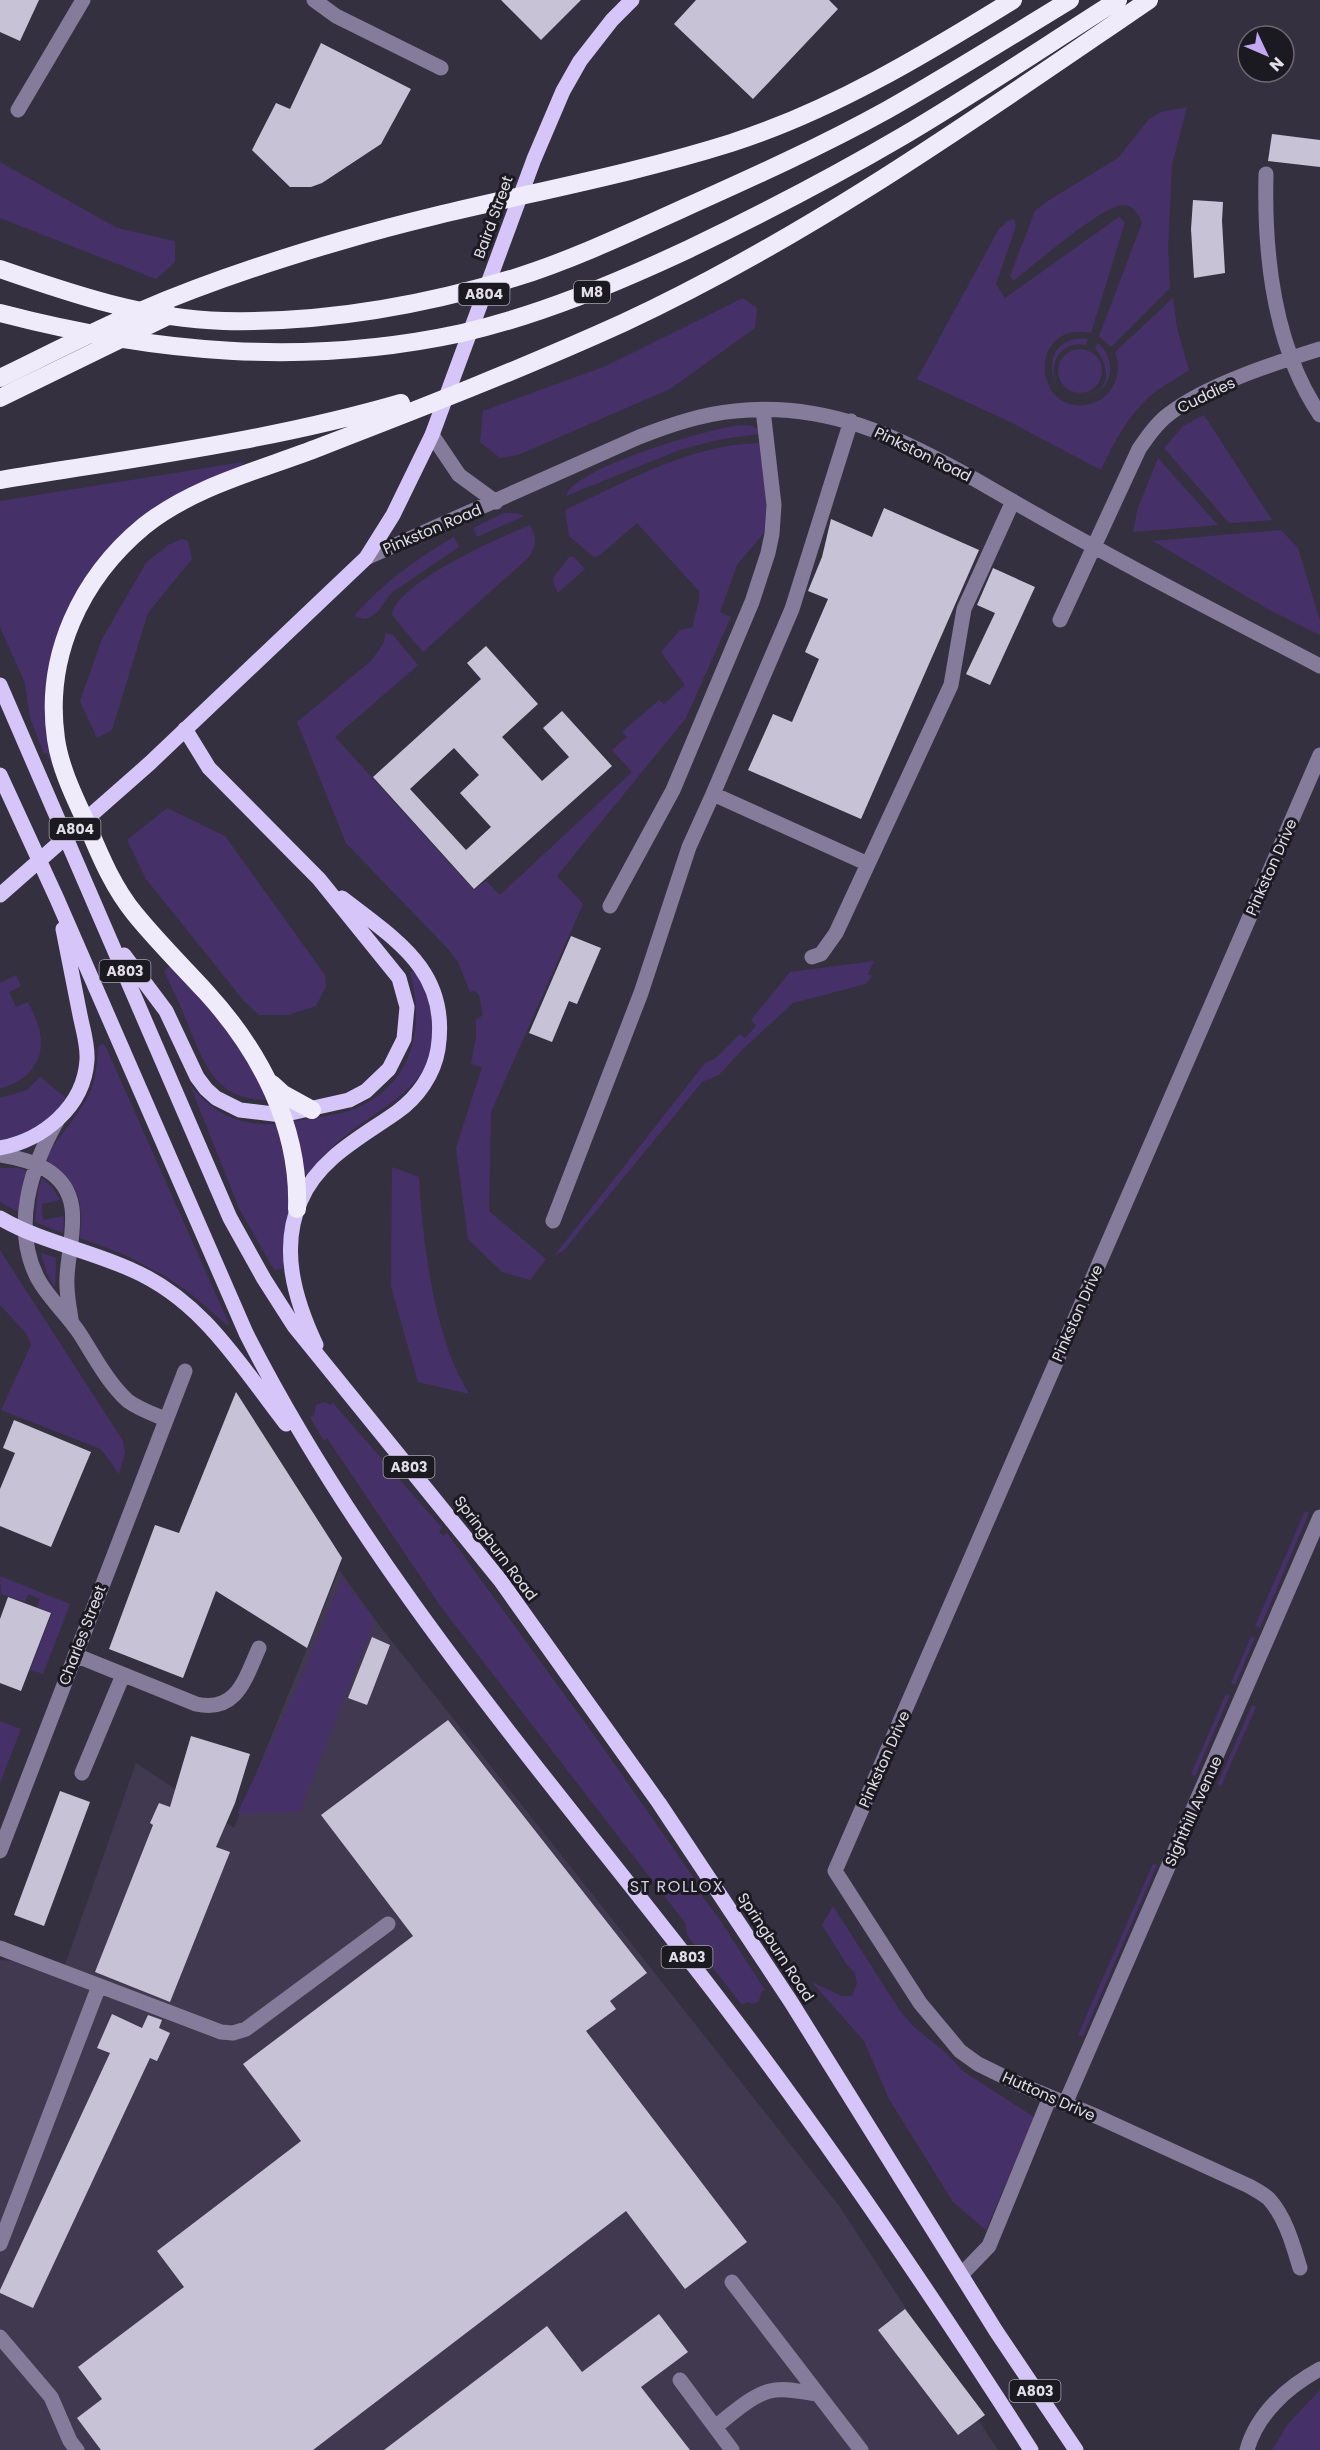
<svg xmlns="http://www.w3.org/2000/svg" width="1320" height="2450" viewBox="0 0 1320 2450" font-family="Poppins,sans-serif">
<style>
.built{fill:#40394f}
.green{fill:#463068}
.building{fill:#c8c2d6;fill-rule:evenodd}
.lines{fill:none;stroke-linecap:round;stroke-linejoin:round}
.minor{stroke:#857b9a;stroke-width:15}
.major{stroke:#d6c5f8;stroke-width:15}
.highway{stroke:#f0ebfa;stroke-width:18}
.labels{text-anchor:middle;dominant-baseline:central;stroke-width:6;stroke-linejoin:round;paint-order:stroke}
.shield{fill:#1c1a21;stroke:#a6a3ac;stroke-width:1.5}
.shield-label{font-size:14px;font-weight:bold;fill:#e1dee8}
.street-label{font-size:15px;fill:#e1dee8;stroke:#1c1a21}
.neighbourhood-label{font-size:16px;letter-spacing:1.5px;fill:#d3cde1;stroke:#1c1a21}
</style>
<rect width="100%" height="100%" fill="#353040"/>
<path class="built" d="M339,1570L379,1625L840,2207L998,2450H0V1960L65,1965L136,1763L234,1828Z"/>
<path class="green" d="M1187,107L1172,165L1168,248L1170,288L1111,347L1099,336L1142,223C1139,215 1134,205 1123,205C1105,204 1033,265 1016,279L1013,280L1010,276L1035,211L1046,202L1118,158L1149,119L1161,112Z
M0,162L117,228L175,241V262L156,279L0,218Z
M1119,217L1125,222L1091,333C1029,320 1032,412 1085,405C1094,404 1104,399 1109,392C1119,380 1120,366 1115,352L1173,298L1177,328L1189,370C1178,378 1165,384 1154,393C1129,413 1114,442 1101,470L1008,421L917,379L999,229L1008,221L1014,219L1016,226L996,284L1005,298Z
M743,298L757,308L755,328L670,389L518,455L500,458L480,442L483,411L606,366Z
M1088,339L1086,345C1061,340 1047,364 1057,386C1048,370 1050,348 1069,341C1074,338 1082,339 1088,339Z
M1098,343C1120,363 1111,395 1081,398C1111,393 1112,369 1095,348Z
M1058 371a22 22 0 1 1 44 0a22 22 0 1 1-44 0Z
M1204,415L1272,520L1229,523L1164,448L1183,426Z
M741,425L752,426L760,430L759,434L722,439L682,449L566,496C573,468 710,428 741,425Z
M759,443L767,498L764,533L737,565L720,612L731,617L686,718L557,876L583,904L491,1112L489,1211L546,1259L530,1280L502,1272L468,1239L456,1148L482,1067L471,1064L476,1037V1020L483,1015L479,995L475,991L470,992L459,964L449,950L346,843L297,722L371,661L383,644L386,633L393,635L418,665L335,737L474,890L486,881L500,895L632,772L612,750L627,737L622,732L659,700L664,704L685,685L661,652L680,630L693,627C693,615 701,605 699,591L637,523L600,555L594,557L569,536L565,510C628,481 689,445 759,443Z
M1158,458L1218,525L1133,532L1138,508Z
M243,462V467L112,545L84,579L64,617L56,639L51,662L55,773L47,753L44,754L30,718L25,683L0,627V501Z
M504,513H516L524,516L477,537L473,528Z
M530,525C537,538 537,546 528,558L423,652L392,615C396,583 501,537 530,525Z
M1281,530L1298,548L1320,621V635L1268,609L1153,541Z
M454,537L459,547L394,591C382,601 382,614 365,619L354,616C383,583 416,559 454,537Z
M182,539L188,541L192,559L148,613L112,730L97,738L80,701L102,639L146,563L168,545Z
M569,557H574L585,569L558,593L554,585L553,578Z
M167,808L225,836L325,975L326,986L316,1006L288,1015H259L244,1001L146,879L127,840Z
M874,961L868,974L872,976L866,984L793,1003L744,1048L719,1075L702,1082L564,1250L554,1256L705,1063L716,1058L740,1034L745,1038L756,1026L751,1020L790,972Z
M173,964L238,1038L270,1100C215,1101 205,1065 187,1022C180,1004 172,988 164,971Z
M413,970C423,981 428,998 431,1012C446,1081 388,1102 345,1136C330,1147 318,1161 306,1176L294,1121C314,1118 335,1116 354,1109C412,1086 426,1028 410,973Z
M16,975L21,986L9,992L16,1007L28,1002C33,1012 38,1023 40,1033C46,1061 26,1083 0,1088V983Z
M101,1044L105,1045L229,1324L228,1326L190,1293L165,1276L123,1254L80,1238C80,1230 82,1222 81,1214C80,1184 64,1177 46,1159C60,1132 84,1112 93,1084C97,1072 97,1060 98,1047Z
M40,1077L66,1098C53,1124 26,1133 0,1141V1098L27,1090Z
M190,1085C214,1114 239,1126 277,1124L287,1163L289,1204L283,1269L274,1270L239,1208Z
M392,1167L419,1177C422,1235 430,1297 449,1352C454,1367 462,1381 469,1394L418,1382L391,1287Z
M0,1168H19L27,1171L19,1210L16,1211L0,1202Z
M42,1178L52,1187L60,1200L42,1204L43,1220L64,1216L63,1233L37,1223L35,1220L38,1190Z
M0,1250L123,1441L125,1453L119,1474L101,1449L1,1410L31,1345L26,1333L0,1305Z
M42,1253L56,1258L55,1288L47,1273L41,1254Z
M325,1402L330,1405L333,1403L442,1528L439,1532L443,1536L447,1533L604,1749L696,1881L694,1885L720,1920L765,1990L761,1992L759,2001L753,2004L747,2002L742,2005L687,1935L686,1924L441,1607L327,1438L324,1441L310,1417L314,1415L316,1405Z
M1305,1511L1309,1513L1260,1628L1255,1626Z
M0,1576L70,1604L43,1674L30,1670L52,1613L37,1607L40,1599L28,1594L25,1602L1,1594Z
M342,1577L375,1620L300,1812L237,1814L303,1673Z
M1251,1637L1255,1638L1235,1685L1231,1683Z
M1226,1694L1230,1695L1195,1776L1191,1774Z
M1252,1705L1256,1707L1221,1786L1217,1785Z
M0,1721L21,1729L0,1783Z
M1153,1864L1157,1865L1083,2036L1078,2035Z
M833,1906L900,2011L914,2027L947,2054L963,2071L1034,2117L986,2230L953,2202L889,2099L864,2041L812,1982L842,1996H852L857,1984L855,1973L847,1965L822,1925Z
M1320,2390V2450H1272L1288,2424Z"/>
<path class="building" d="M0,0H39L20,41L0,32Z
M501,0H581L541,40Z
M696,0H829L838,9L753,99L674,24Z
M321,43L411,89L381,144L322,183L311,187H290L252,150L276,103L290,109Z
M1272,134L1320,140V167L1268,161Z
M1193,200L1223,202L1222,221L1225,273L1194,278L1191,229Z
M884,508L979,550L861,819L748,770L773,714L792,722L819,659L805,652L828,599L808,591L822,557L831,519L872,537Z
M993,568L1035,587L990,685L966,674L995,613L977,605Z
M486,646L538,704L502,737L542,781L569,757L543,728L562,711L612,766L474,889L373,777L481,679L467,663ZM454,748L479,775L460,793L491,827L466,850L410,789Z
M571,936L601,948L577,1004L569,1001L552,1042L529,1033Z
M236,1392L342,1558L307,1648L216,1591L183,1678L109,1649L155,1525L179,1533Z
M14,1420L91,1452L51,1547L0,1526V1489L15,1453L3,1448Z
M8,1597L51,1613L21,1691L0,1683V1619Z
M372,1637L390,1645L367,1705L348,1698Z
M448,1720L647,1973L610,2001L616,2009L586,2031L747,2242L685,2289L626,2211L313,2450H101L77,2418L102,2399L78,2367L184,2287L157,2251L301,2141L243,2064L413,1936L321,1815Z
M191,1736L250,1754L235,1803L216,1847L230,1852L170,2002L95,1972L153,1825L150,1823L159,1803L170,1807Z
M60,1791L90,1802L44,1926L14,1915Z
M112,2014L142,2028L148,2015L162,2020L159,2028L170,2033L157,2061L150,2058L33,2308L0,2293V2290L110,2053L97,2048Z
M905,2309L985,2415L958,2435L878,2330Z
M659,2314L688,2352L641,2387L690,2450H384L547,2326L582,2372Z"/>
<g class="lines">
<path class="minor" d="M314,0L336,16L441,68
M18,110L83,0
M1266,174C1264,253 1274,347 1320,415
M851,421L792,609L713,794L868,864
M432,435L459,475L496,502
M366,558L639,437C670,425 702,414 735,411C827,401 898,437 976,480C1014,502 1052,524 1091,545C1166,587 1244,626 1320,666
M1060,620L1139,449C1148,436 1157,423 1169,414C1206,385 1275,363 1320,349
M610,906L673,790L752,602L768,553L772,534L774,505L763,410
M812,957L821,954L836,933L951,685L964,609L1013,501
M57,1121C31,1167 11,1227 38,1279C49,1299 67,1314 80,1334C94,1356 108,1383 128,1401C139,1409 153,1414 165,1419
M0,1155C32,1160 67,1171 72,1208C75,1230 68,1255 67,1277C66,1292 69,1305 71,1319
M553,1221L641,993L689,847L713,794
M75,1655L196,1704C237,1713 245,1679 259,1648
M82,1773L123,1675
M0,1851L185,1371
M0,1948L221,2032L233,2033L246,2029L388,1924
M1065,2104L1320,1517
M0,2244L99,1986
M1300,2268C1293,2245 1286,2218 1269,2199C1264,2194 1256,2190 1249,2186L1098,2117L1019,2084L978,2064L960,2051L920,2003L835,1871L1320,755
M961,2275L989,2246L1050,2097
M732,2282L861,2450
M0,2337L51,2397L70,2441L77,2450
M680,2380L732,2450
M715,2427C731,2415 750,2396 770,2391C784,2387 802,2392 816,2394
M1247,2450C1257,2414 1287,2387 1320,2369"/>
<path class="major" d="M0,685L230,1218L264,1279L294,1326L500,1580L659,1803L791,2002L996,2331L1076,2450
M0,775L57,899L246,1333C367,1572 547,1776 710,1987C825,2136 930,2292 1031,2450
M0,895L150,763L366,558L393,515L432,435L534,159L563,91L580,61L612,20L632,0
M124,955L166,1011L197,1077L206,1089L216,1098L240,1110L282,1115L349,1100L366,1091L389,1069L404,1039L407,1007L399,978L319,879L209,768L185,729
M0,1148C43,1140 84,1107 87,1060C88,1045 83,1030 80,1015C74,986 69,958 63,929
M0,1218C41,1242 89,1250 132,1270C203,1301 240,1365 286,1424
M316,1345C295,1300 279,1248 301,1200C319,1158 362,1137 397,1112C418,1097 434,1074 438,1049C450,971 396,940 342,898"/>
<path class="highway" d="M0,269C72,294 146,319 224,321C321,323 421,306 514,278C572,260 629,233 684,208C753,177 822,146 887,110C949,75 1009,37 1070,0
M0,313C153,353 305,367 462,333C540,315 616,283 689,249C762,214 833,177 903,136C976,93 1047,45 1118,0
M0,378C46,356 91,332 138,312C205,283 275,260 344,240C472,202 604,183 731,143C831,111 924,55 1013,0
M0,398L170,315
M0,480C135,458 270,441 401,403
M272,1084L283,1094L312,1110
M297,1209C300,1127 260,1051 206,992C182,966 157,941 135,914C112,886 99,853 85,820C73,794 60,767 56,739C44,656 81,578 144,526C194,486 261,470 320,447C421,408 524,368 623,323C810,236 979,116 1149,0"/>
</g>
<g class="labels">
<g class="shield">
<rect x="574" y="281" width="36" height="22" rx="4.5"/>
<rect x="458.5" y="283" width="51" height="22" rx="4.5"/>
<rect x="49.5" y="818" width="51" height="22" rx="4.5"/>
<rect x="99.5" y="960" width="51" height="22" rx="4.5"/>
<rect x="383.5" y="1456" width="51" height="22" rx="4.5"/>
<rect x="661.5" y="1946" width="51" height="22" rx="4.5"/>
<rect x="1009.5" y="2380" width="51" height="22" rx="4.5"/>
</g>
<g class="shield-label">
<text x="592" y="292">M8</text>
<text x="484" y="294">A804</text>
<text x="75" y="829">A804</text>
<text x="125" y="971">A803</text>
<text x="409" y="1467">A803</text>
<text x="687" y="1957">A803</text>
<text x="1035" y="2391">A803</text>
</g>
<g class="street-label">
<text transform="translate(493 217) rotate(-70)">Baird Street</text>
<text transform="translate(1206 395) rotate(-26)">Cuddies</text>
<text transform="translate(923 454) rotate(26)">Pinkston Road</text>
<text transform="translate(432 529) rotate(-23)">Pinkston Road</text>
<text transform="translate(1271 867) rotate(-66)">Pinkston Drive</text>
<text transform="translate(1077 1313) rotate(-66)">Pinkston Drive</text>
<text transform="translate(496 1548) rotate(53)">Springburn Road</text>
<text transform="translate(82 1635) rotate(-69)">Charles Street</text>
<text transform="translate(884 1759) rotate(-66)">Pinkston Drive</text>
<text transform="translate(1193 1811) rotate(-66)">Sighthill Avenue</text>
<text transform="translate(776 1947) rotate(57)">Springburn Road</text>
<text transform="translate(1049 2096) rotate(24)">Huttons Drive</text>
</g>
<g class="neighbourhood-label">
<text x="677" y="1886">ST ROLLOX</text>
</g>
</g>
<g transform="translate(1266 54) rotate(134)"><circle r="28" fill="#1c1a21" stroke="#6b6871" stroke-width="1.5"/>
<path d="M0-4.5L10 22L0 15L-10 22Z" fill="#c2a8f2"/>
<text y="-9" font-size="16" font-weight="bold" text-anchor="middle" fill="#e1dee8">N</text>
</g>
</svg>
